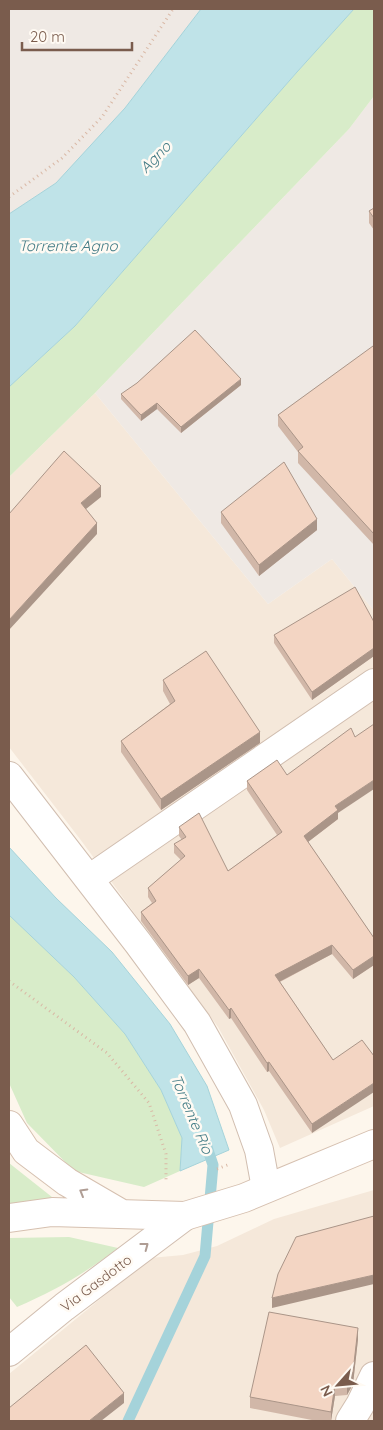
<svg xmlns="http://www.w3.org/2000/svg" width="383" height="1430" viewBox="0 0 383 1430" font-family="Quicksand,sans-serif">
<style>
.residential{fill:#f5e8da}
.industrial{fill:#efe9e4}
.green{fill:#d8ecc9}
.water{fill:#bfe3e8;stroke:#a5d3da}
.lines{fill:none;stroke-linecap:round;stroke-linejoin:round}
.stream{stroke:#a5d3da;stroke-width:11}
.minor-casing{stroke:#d1beb0;stroke-width:30}
.secondary-casing{stroke:#d6c0b0;stroke-width:30}
.path{stroke:#d9b8a5;stroke-width:3;stroke-dasharray:1 4;stroke-linecap:butt}
.minor{stroke:#fff;stroke-width:28}
.secondary{stroke:#fff;stroke-width:28}
.wall{fill:#d1b7a8}
.shaded-wall{fill:#aa9588}
.building{fill:#f3d5c3;stroke:#aa9588}
.oneway{stroke:#af9d94}
.labels{text-anchor:middle;dominant-baseline:central;stroke-width:5;stroke-linejoin:round;paint-order:stroke}
.street-label{font-size:14px;fill:#7a5c4d;stroke:#fffaf3}
.water-label{font-size:15px;font-style:italic;fill:#437c86;stroke:#fffaf3}
</style>
<rect width="100%" height="100%" fill="#fdf6ec"/>
<path class="residential" d="M95,393L268,604L332,559L374,611V1106L280,1148L264,1110L218,1027L80,839L9,747V477Z
M374,1190V1421H9V1374L150,1258L183,1255L217,1246L274,1219Z"/>
<path class="industrial" d="M9,9H201L125,108L56,183L9,214Z
M374,96V611L332,559L268,604L95,393L349,129Z"/>
<path class="green" d="M354,9H374V96L349,129L95,393L9,477V387L75,326L297,72Z
M9,915L74,977L125,1034L161,1090L182,1138L180,1171L144,1187L74,1171L27,1123L9,1083Z
M9,1163L57,1201L9,1205Z
M69,1237L118,1248C84,1274 56,1290 17,1307L9,1297V1238Z"/>
<path class="water" d="M201,9H354L297,72L75,326L9,387V214L56,183L125,108Z
M9,847L56,898L112,952L170,1024L207,1086L229,1150L180,1171L182,1138L161,1090L125,1034L74,977L9,915Z"/>
<g class="lines">
<path class="stream" d="M128,1421L205,1256L213,1165L206,1144"/>
<defs>
<path id="minor" d="M9,776L138,943L197,1023L243,1105L259,1150L266,1188
M89,879L374,683
M9,1352L64,1307L185,1216
M350,1421L360,1405L374,1376"/>
<path id="secondary" d="M9,1125L26,1151L67,1182L122,1214
M9,1218L52,1212L185,1216L244,1198L374,1144"/>
</defs>
<use href="#minor" class="minor-casing"/>
<use href="#secondary" class="secondary-casing"/>
<path class="path" d="M9,197L62,158L102,117L173,9
M9,981L107,1053L149,1103L166,1154V1182
M217,1169L230,1164"/>
<use href="#minor" class="minor"/>
<use href="#secondary" class="secondary"/>
</g>
<path class="wall" d="M374,208V230L369,223V211Z
M374,347V545L298,463V452L278,426V415Z
M241,385L181,433L157,409L141,421L121,399V394Z
M221,512L317,530L259,576L221,523Z
M374,622V656L312,700L274,643V635Z
M163,680L260,743L161,810L121,752V741L170,704L163,691Z
M287,775L338,813V819L308,842L374,938V965L353,979L332,954L280,982L333,1060L312,1133L269,1071L267,1072L231,1018L229,1019L199,978L188,985L141,921V912L152,903L148,897V888L181,860L174,853V844L182,840L179,836V827L228,871L277,835L247,790V781Z
M358,1339L353,1384L347,1395L335,1396L331,1421H317L250,1408V1397Z"/>
<path class="shaded-wall" d="M241,379V385L181,433V427Z
M157,403V409L141,421V415Z
M101,486V497L81,513V503Z
M317,519V530L259,576V565Z
M97,523V534L9,630V620Z
M374,648V656L312,700V692Z
M260,732V743L161,810V799Z
M374,780V789L338,813V819L304,845V836L335,806Z
M332,945V954L275,984V975Z
M374,956V965L353,979V970Z
M199,969V978L188,985V976Z
M231,1008V1018L229,1019V1010Z
M269,1062V1071L267,1072V1063Z
M374,1083V1092L312,1133V1124Z
M374,1275V1284L272,1308V1298Z
M358,1328V1339L353,1384L347,1395V1384Z
M335,1384V1396L331,1421V1412Z
M124,1393V1403L101,1421H89Z"/>
<path class="building" d="M374,208V218L369,211Z
M195,330L241,379L181,427L157,403L141,415L121,394L137,383Z
M373,346L374,347V534L298,451L303,447L278,415Z
M64,451L101,486L81,503L97,523L9,620V514Z
M284,462L317,519L259,565L221,512Z
M355,587L374,622V648L312,692L274,635Z
M206,651L260,732L161,799L121,741L175,701L163,680Z
M374,724V780L335,806L338,810L304,836L374,938V956L353,970L332,945L275,975L333,1060L362,1040L374,1056V1083L312,1124L269,1062L267,1063L231,1008L229,1010L199,969L188,976L141,912L156,901L148,888L185,856L174,844L186,837L179,827L199,813L228,871L282,832L247,781L277,760L287,775L351,728L355,737Z
M374,1216V1275L272,1298L278,1274L296,1237Z
M269,1312L358,1328L353,1372L347,1384H335L331,1412L250,1397Z
M86,1345L124,1393L89,1421H9V1408Z"/>
<defs><path id="oneway-chevron" d="M-2-3.5L2.5 0L-2 3.5" fill="none" stroke-width="1.6" stroke-linecap="round" stroke-linejoin="round" transform="scale(1.25)"/></defs>
<g class="oneway">
<use href="#oneway-chevron" transform="translate(83 1192) rotate(-150)"/>
<use href="#oneway-chevron" transform="translate(145 1246) rotate(-37)"/>
</g>
<g class="labels">
<g class="street-label">
<text transform="translate(96 1283) rotate(-37)">Via Gasdotto</text>
</g>
<g class="water-label">
<text transform="translate(155 157) rotate(-46)">Agno</text>
<text x="68" y="245">Torrente Agno</text>
<text transform="translate(192 1114) rotate(67)">Torrente Rio</text>
</g>
</g>
<rect width="383" height="1430" fill="none" stroke="#7a5c4d" stroke-width="20"/>
<g transform="translate(338 1385) rotate(243)" stroke="#fffaf3" stroke-width="4" paint-order="stroke">
<path d="M0-4L9 19L0 12L-9 19Z" fill="#7a5c4d"/>
<text y="-8" font-size="14" font-weight="bold" text-anchor="middle" fill="#7a5c4d">N</text>
</g>
<path d="M22 42v8h110v-8" fill="none" stroke="#7a5c4d" stroke-width="2.5"/>
<text x="30" y="42" font-size="15" fill="#7a5c4d" stroke="#fffaf3" stroke-width="4" paint-order="stroke">20 m</text>
</svg>
